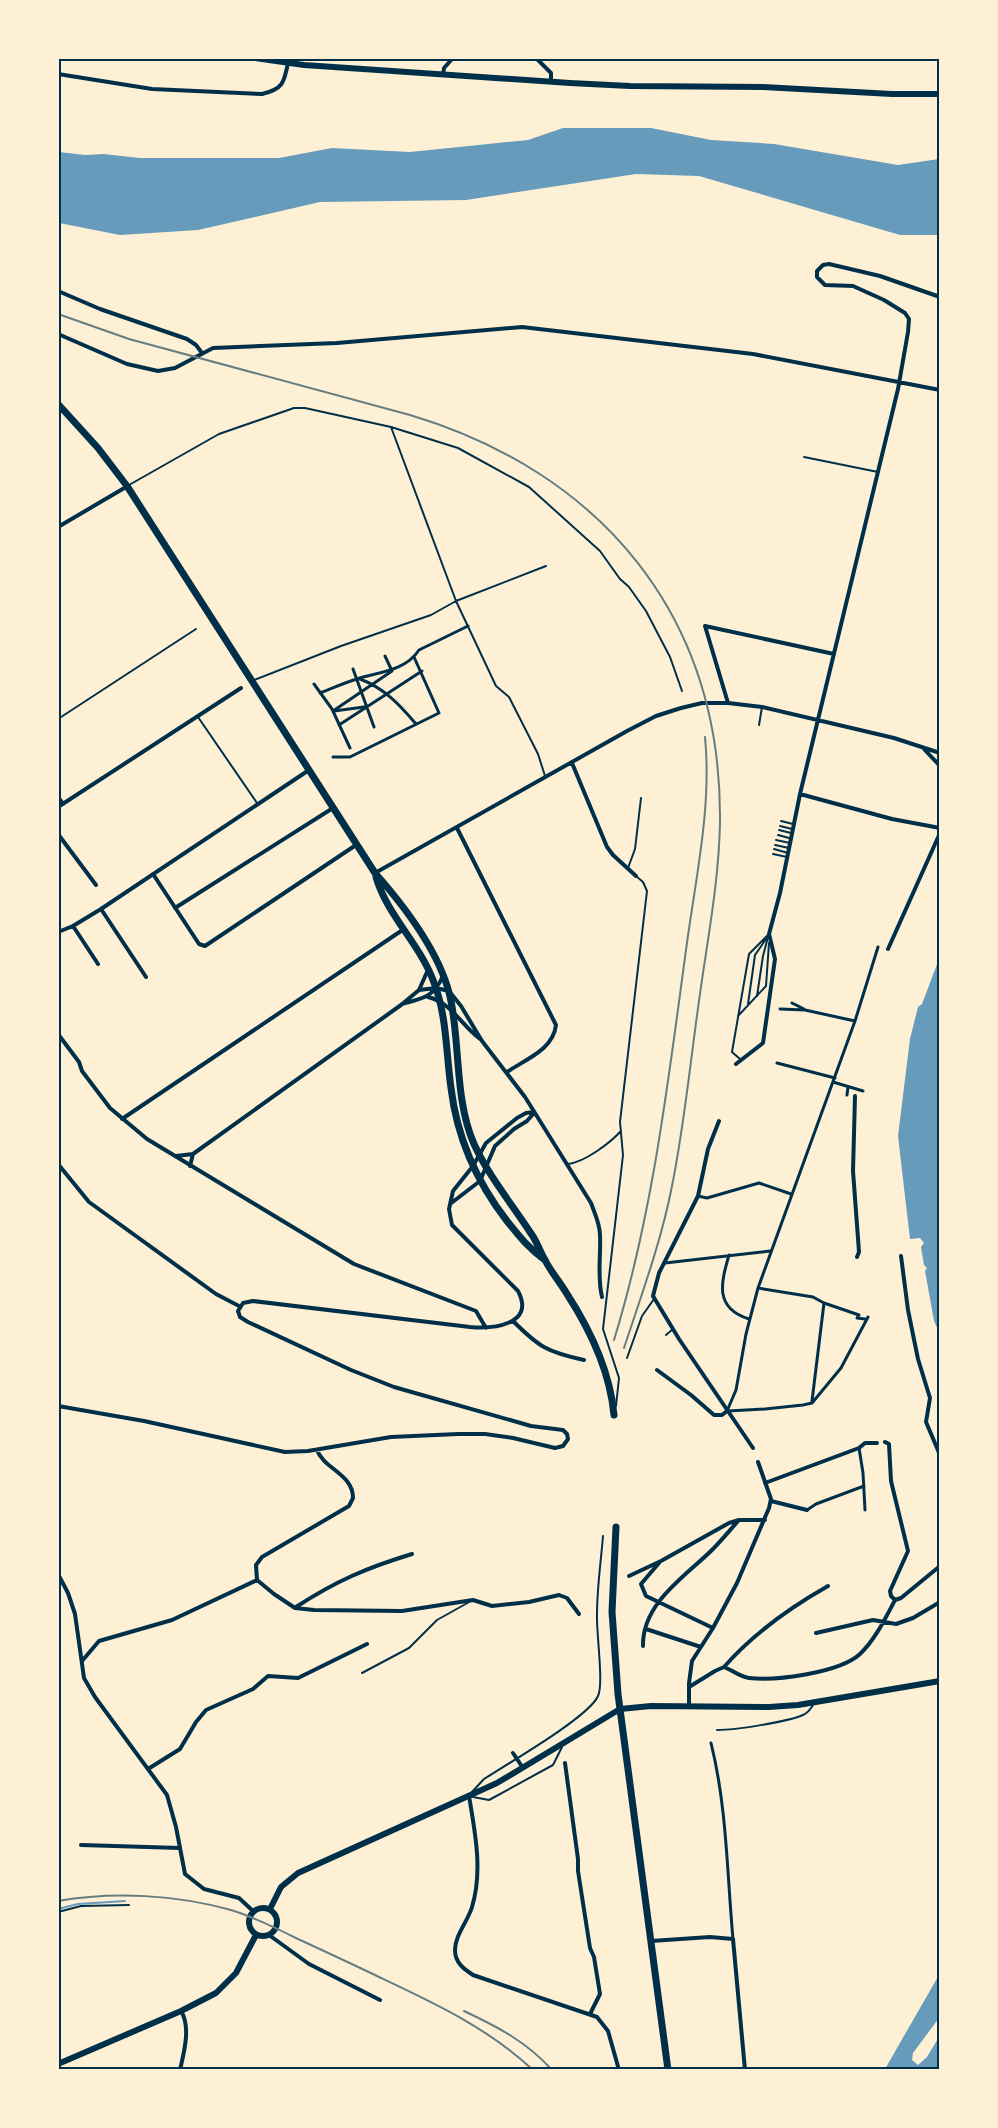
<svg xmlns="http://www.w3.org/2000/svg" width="998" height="2128" viewBox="0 0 998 2128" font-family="'Source Sans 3',sans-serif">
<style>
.water{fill:#669bbc}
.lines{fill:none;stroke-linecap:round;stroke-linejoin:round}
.stream{stroke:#669bbc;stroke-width:2}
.service{stroke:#003049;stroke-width:2}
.pedestrian{stroke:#003049;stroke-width:3}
.minor{stroke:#003049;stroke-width:4}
.secondary{stroke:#003049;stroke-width:6}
.primary{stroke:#003049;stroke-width:7}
.rail{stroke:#657d81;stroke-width:2}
.neatline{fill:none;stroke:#003049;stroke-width:2}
</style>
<rect width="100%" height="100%" fill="#fdf0d5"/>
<path class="water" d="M563,128H651L711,140L774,144L898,165L939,159V235H900L699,176L636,174L466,200L320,202L198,230L120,235L59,223V152L85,155L103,154L140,158H279L332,148L410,152L528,140Z
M939,959V1332L934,1321L925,1271L927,1268L924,1265L921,1247L924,1243L920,1238L910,1239L898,1136L910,1039L918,1007L922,1004Z
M939,1975V2018L913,2053L912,2060L918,2065L927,2057L939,2037V2069H885Z"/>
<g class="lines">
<path class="stream" d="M58,1909L78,1904L125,1901"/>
<path class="service" d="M391,427L456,601L496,686L509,697L538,754L545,776
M804,457L878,472
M129,485L219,434L294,408H305L391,427L458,448L529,487L600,551L620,579L629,587L646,611L670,657L682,691
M254,680L341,646L431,615L456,601L546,566
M198,717L257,803
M58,719L196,629
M759,725L762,707
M781,821L793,824
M780,826L792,829
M779,830L791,833
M778,835L789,838
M776,840L790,843
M775,845L789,848
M774,849L788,853
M773,854L787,857
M628,868L635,849L641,798
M757,996L763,956L768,937
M748,1004L755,955L766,939
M738,1016L766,986L769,943
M740,1059L732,1052L749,954L769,934
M568,1164C585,1162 610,1143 621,1131
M666,1335L673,1329
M627,1358L642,1316L654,1299
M616,1406L619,1378L603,1329L623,1155L620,1122L647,891L643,882L636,876
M362,1673L409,1648L437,1620L471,1601
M717,1730C735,1730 787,1722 803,1715C808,1713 810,1710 813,1705
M472,1792L484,1779C507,1764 589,1717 598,1696C604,1684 596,1631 597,1614C597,1588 601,1561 603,1536
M473,1797L489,1800L553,1765L562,1747
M58,1912L81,1906L129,1905"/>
<path class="pedestrian" d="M353,669L374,727
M360,679C384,688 399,704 416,724
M314,684L332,709L350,748
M320,693C333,688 346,682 360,678C381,672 406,670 419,650L468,626
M333,711L392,671L385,656
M334,711L364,707
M339,725L422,671
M333,757H350L439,713L414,657
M792,1003L804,1009
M780,1009L805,1010L855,1021
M777,1063L835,1078
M833,1082L863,1091
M847,1095L848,1087
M698,1196L707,1198L759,1183L791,1194
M729,1255C721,1283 714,1308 749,1319
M665,1263L770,1251
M758,1288L813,1297L824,1303L859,1315L857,1318L865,1319
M812,1401L824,1303
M727,1411L736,1390L746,1334L758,1288L855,1021L878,947
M728,1411L765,1409L803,1405L812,1403L841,1368L868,1317
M859,1448L863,1473L865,1510
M807,1510L816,1504L864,1486
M711,1743C727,1807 727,1874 733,1939"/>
<path class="minor" d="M536,58L551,73V82
M58,74L152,89L262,94C283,89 284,83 288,63
M443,75L444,68L453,58
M58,291L100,309L187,339L196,345L202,353
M58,334L127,364L158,371L175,368L213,348L337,343L522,327L753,354L940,390
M58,527L126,487
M728,703L705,626L834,654
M924,749L940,766
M572,763L607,847L613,855L636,876
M800,794L892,819L940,828
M58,797L63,804
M58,807L241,688
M457,828L556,1025C553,1050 526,1059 507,1072
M58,834L96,885
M375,873L627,731L656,716L681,708L702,703H728L762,707L894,738L940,753
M153,874L199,944L205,946L356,845
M175,908L333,808
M101,909L146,977
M73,926L98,964
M58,932L73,926L101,909L309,770
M888,949L940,833
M419,990L436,988L449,991L461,1006L482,1041L525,1097L591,1203C595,1214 600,1224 600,1235C601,1256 597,1277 602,1297
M428,997C452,1003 461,1025 480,1039
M402,1004C423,998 433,998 443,976
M58,1034L79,1062L82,1071L110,1108L147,1139L354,1264L476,1311L486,1328
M736,1064L763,1043L775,959L769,934L780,893L800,794L898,389L908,332L909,319L905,313L884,300L853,286L825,285L817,277V271L823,265L829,264L880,276L940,297
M855,1096L853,1171L859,1252L857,1257
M122,1119L404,929
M719,1121L708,1149L698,1196L659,1273L653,1296L679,1339L753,1448
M176,1156L193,1154L401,1005L419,990L427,972
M58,1164L89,1202L216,1294L239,1306
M190,1166L193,1154
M450,1204L480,1181L495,1146L514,1129L527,1121L534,1113
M901,1256L908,1310L918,1359L930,1398L926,1422L940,1455
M513,1321C539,1347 547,1352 584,1360
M657,1370L691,1395L714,1415H722L727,1411
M58,1406L144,1421L285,1452L308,1451L391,1437L458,1434H485L513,1438L555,1448L563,1446L568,1439L567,1434L563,1430L531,1426L394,1387L351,1370L248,1322L240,1317L238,1311L243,1303L253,1301L470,1327C492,1329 536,1325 518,1291L452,1225L449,1209L453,1191L473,1166L486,1143L517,1118L526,1113L534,1112
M885,1442L889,1444L891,1481L908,1551L890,1591L891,1596L895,1600
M765,1483L859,1448L865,1443H877
M771,1501L807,1510
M659,1563L641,1584L646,1596L713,1628
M58,1574L68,1593L75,1614L84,1678L95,1697L167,1795L176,1827L185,1874L204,1889L239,1898L253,1911
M629,1576L661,1561L729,1523L739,1520H765
M257,1580L274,1594L295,1608L314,1610L402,1611L473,1600L492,1606L529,1602L559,1595L567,1598L579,1614
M895,1600L901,1598L940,1566
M296,1607C336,1581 366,1568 412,1554
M646,1629L701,1647
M816,1633L873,1620L896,1624L913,1618L940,1602
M643,1646C642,1603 686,1576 713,1549C722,1540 730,1530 739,1520
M82,1661L99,1641L172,1620L257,1580L256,1565L262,1557L349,1506L353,1498C353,1474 324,1469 317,1450
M724,1667C732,1670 740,1677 749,1678C776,1681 839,1673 860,1654C875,1640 886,1617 895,1600
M689,1687L715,1671L724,1667C752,1635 791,1607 828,1586
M689,1705V1683L692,1661L713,1628L737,1583L769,1508L771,1499L758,1462
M513,1753L523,1768
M565,1763L578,1859V1871L590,1948L594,1957L600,1994L590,2014
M148,1769L180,1749L196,1722L206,1710L253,1689L268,1676L298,1678L367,1644
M469,1796C475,1832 483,1871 472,1907C468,1921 455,1935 455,1950C455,1963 464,1969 473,1975L597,2017L608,2031L619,2070
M81,1845L180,1848
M269,1935L309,1964L380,2000
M651,1941L710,1937L733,1939L745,2070
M180,2070C184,2052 191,2027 181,2011"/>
<path class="secondary" d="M255,58L304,65L570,83L630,86L763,87L892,94H940
M249 1922a14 14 0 1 1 28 0a14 14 0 1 1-28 0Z
M270,1909L281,1887L298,1873L497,1783L620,1709L651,1706L769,1707L798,1705L940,1681
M58,2064L181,2011L216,1993L236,1973L256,1935"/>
<path class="primary" d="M58,404L98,448L127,486L375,873C406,908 442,955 451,1001C460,1046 455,1101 474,1144C488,1175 511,1203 530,1232C537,1241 539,1250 545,1260C551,1272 560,1282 567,1294C591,1331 610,1371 614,1415
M376,877C387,915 419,943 433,980C447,1014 446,1053 451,1088C457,1138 476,1181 507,1221C519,1236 529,1249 545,1260
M616,1527L612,1612L618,1694L668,2070"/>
<path class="rail" d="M58,314L129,339L410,415C603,473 722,617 720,822C719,882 707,942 699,1001C690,1064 684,1129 671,1191C660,1245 641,1296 624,1348
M614,1340C653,1213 668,1082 686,950C695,881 712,808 705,737
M58,1901C114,1891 177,1895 231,1910C254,1917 276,1928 298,1939C324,1951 350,1963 377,1976C432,2002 487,2027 533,2070
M464,2011C498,2027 527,2042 552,2070"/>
</g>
<rect width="998" height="2128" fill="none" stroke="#fdf0d5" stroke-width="120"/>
<rect x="60" y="60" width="878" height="2008" class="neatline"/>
</svg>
